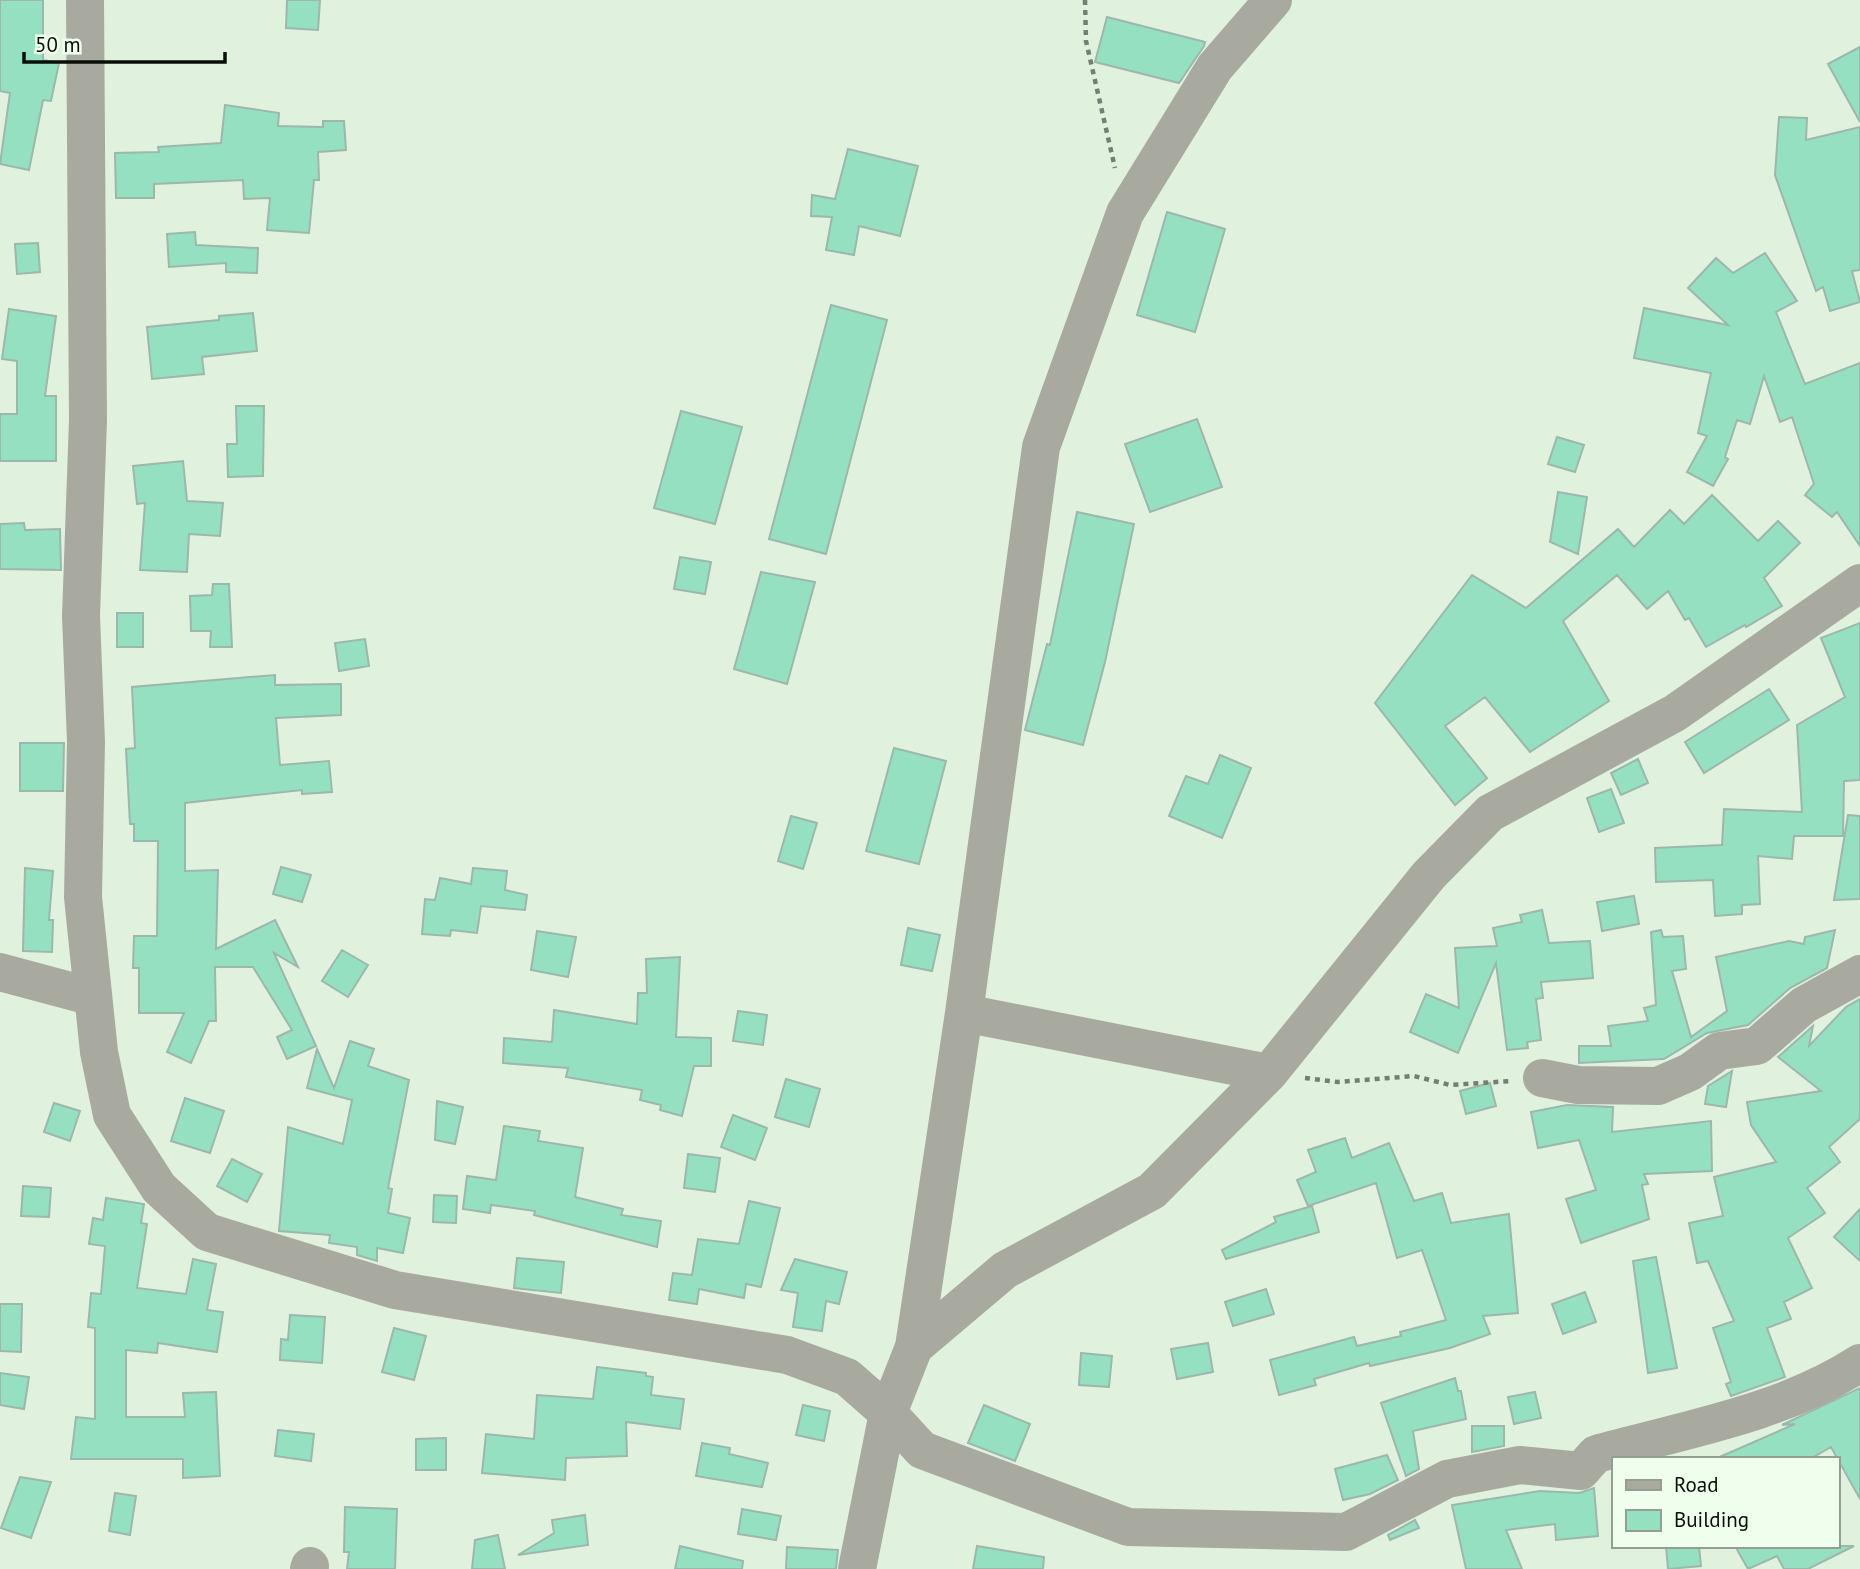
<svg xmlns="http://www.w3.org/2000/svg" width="1860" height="1569" viewBox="0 0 1860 1569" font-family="'PT Sans',sans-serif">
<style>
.building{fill:#96e0c2;stroke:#9cb7ab;stroke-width:2}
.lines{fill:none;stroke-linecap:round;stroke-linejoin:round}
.path{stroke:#737f72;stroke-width:4.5;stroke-dasharray:5 5;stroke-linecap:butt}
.minor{stroke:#a8aaa0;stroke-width:38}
</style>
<rect width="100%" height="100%" fill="#e0f2de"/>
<path class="building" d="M0,0H43V60L59,63L51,101L43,100L29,170L0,164L10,93L0,91Z
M287,0H320L318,30L286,28Z
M1107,17L1205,42L1204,46L1179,83L1095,62Z
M1860,47V122L1828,64Z
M225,105L279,113L278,126L323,127V121H344L346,150L318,152L319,180H314L309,233L267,230L270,198L244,199L243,180L154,184V198H116L115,153L159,152L158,147L221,143Z
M1779,117L1807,118L1806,140L1860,127V270L1852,271L1860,302L1830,311L1823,287L1816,291L1775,175Z
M848,149L918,166L900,236L859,226L854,255L826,250L832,217L811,216L812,195L835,199Z
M1167,212L1225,229L1195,332L1137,315Z
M195,232L196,245L258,248L257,273L226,272V263L169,267L167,234Z
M38,243L40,272L17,274L15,244Z
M1765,253L1797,301L1776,312L1805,384L1860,363V546L1837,512L1832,517L1805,495L1814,484L1792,417L1780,422L1764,376L1750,424L1737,420L1725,457L1728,459L1713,486L1687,472L1707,436L1698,433L1711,373L1634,358L1644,308L1728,325L1688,288L1716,258L1733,273Z
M831,305L887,320L826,554L769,539Z
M9,309L56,316L45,396H56V461H0V414H17V361L2,359Z
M253,313L257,351L202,357L204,374L152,379L147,327L219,320V316Z
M236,406H264L263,476L228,477L227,444H237Z
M681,411L742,427L715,524L654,508Z
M1197,419L1222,487L1150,512L1125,444Z
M1557,437L1584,445L1575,472L1548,464Z
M183,461L187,501L223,503L220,536L189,534L187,572L140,570L145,503L137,504L133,466Z
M1558,492L1587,497L1578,554L1550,542Z
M1712,495L1758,541L1778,521L1800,543L1764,578L1782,606L1746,627L1745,625L1706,647L1689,618L1685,620L1668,591L1647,609L1617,575L1563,621L1609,701L1530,752L1485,697L1445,726L1487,778L1455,805L1375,703L1472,575L1526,608L1618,529L1634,547L1670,510L1684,524Z
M1077,512L1134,524L1105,662L1083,745L1025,730L1047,644L1050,645Z
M24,523L25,530L60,529L61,570L0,569V524Z
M680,557L711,562L705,594L674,589Z
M761,572L815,582L787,684L734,669Z
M213,584H229L232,647H210L211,631H191L190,596L212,595Z
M117,613H143V647H117Z
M1860,623V780L1844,781L1843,836H1794L1792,859L1758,856L1760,904L1742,905V914L1715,916L1713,880L1656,882L1655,848L1722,845L1724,809L1802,812L1797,725L1845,697L1821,638Z
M365,639L369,666L339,671L335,643Z
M275,675V685L341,684V715L276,718L280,765L329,761L332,792L302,794V790L185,803V871L218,870L216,949L275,920L298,967L274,953L316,1046L287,1059L277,1037L292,1030L253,967H215L216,1021H209L191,1063L167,1052L184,1013H139V968H133L134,936H157L158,841H134V824H130L126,749L135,748L132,687Z
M1769,689L1789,720L1704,773L1685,742Z
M20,743H64L63,791H20Z
M894,748L946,761L919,864L866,851Z
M1220,755L1251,768L1222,838L1169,816L1186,776L1208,784Z
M1638,759L1648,783L1621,795L1611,773Z
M1611,789L1624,823L1599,832L1587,798Z
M1848,815L1860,816V899L1834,900Z
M791,816L817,823L803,869L778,861Z
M281,867L311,875L302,902L273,894Z
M25,868L53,871L49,920H53L52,952L23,951Z
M473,868L507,871L505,890L527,895L525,910L481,906L477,933L451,930L450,936L422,934L425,899L435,900L440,878L471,884Z
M1634,896L1639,924L1602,931L1597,902Z
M1542,910L1549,943L1590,941L1593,978L1541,982L1543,998L1536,999L1541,1040L1527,1042L1528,1048L1507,1050L1496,963L1458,1053L1410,1032L1426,994L1459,1008L1455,948L1497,946L1493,928L1522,922L1520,915Z
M908,928L940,935L932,971L901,965Z
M1661,930L1663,937L1683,936L1686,969L1672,971L1691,1037L1727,1011L1716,957L1789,941L1804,944L1805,937L1835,930L1827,968L1790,988L1748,1025L1707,1033L1664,1059L1579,1063V1046H1611L1608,1026L1648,1021L1644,1008L1656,1005L1651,932Z
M537,931L576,937L568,977L531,970Z
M342,950L368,965L348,997L322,981Z
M680,957L676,1037L711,1038V1066H694L682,1116L660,1110L661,1105L640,1100L642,1090L566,1077L568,1068L503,1063L504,1038L552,1042L554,1010L637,1024L638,993H647L646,959Z
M1860,999V1119L1829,1147L1840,1162L1807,1188L1825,1213L1788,1238L1812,1288L1784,1302L1791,1319L1767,1328L1785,1377L1731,1396L1726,1384L1731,1382L1713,1328L1734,1321L1708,1261L1697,1263L1689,1223L1723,1216L1714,1177L1776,1162L1751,1125L1747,1102L1821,1091L1778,1057L1813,1026L1809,1046L1846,1007Z
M738,1011L767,1015L763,1045L733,1041Z
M350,1041L374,1049L368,1066L409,1080L388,1188L392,1189L388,1213L410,1218L403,1253L377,1248V1261L357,1255V1247L329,1243L330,1235L279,1231L288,1127L343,1144L352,1100L307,1088L317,1049L334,1088Z
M1732,1071L1726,1107L1705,1104L1708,1086Z
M786,1079L820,1089L809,1127L775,1117Z
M1490,1083L1496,1106L1466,1114L1460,1091Z
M185,1098L224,1111L210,1153L171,1141Z
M437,1101L463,1107L455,1144L435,1140Z
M54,1103L80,1111L70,1141L44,1132Z
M1567,1105L1613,1107L1612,1132L1711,1121L1712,1171L1644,1174L1648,1184L1642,1185L1649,1219L1581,1243L1566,1199L1596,1190L1579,1140L1538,1148L1531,1112Z
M733,1115L767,1128L755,1160L721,1147Z
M504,1126L540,1131L538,1141L583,1148L575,1197L623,1209L621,1215L661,1221L657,1247L534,1215L535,1211L491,1205L490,1213L463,1209L467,1176L496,1180Z
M1345,1138L1352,1158L1389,1143L1414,1201L1442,1193L1451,1223L1509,1214L1518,1313L1483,1316L1490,1334L1450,1348L1370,1366L1369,1363L1314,1379L1316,1385L1279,1395L1270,1360L1354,1337L1357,1346L1401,1336L1400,1332L1446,1320L1422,1250L1397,1258L1376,1183L1308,1206L1297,1180L1316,1172L1308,1150Z
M688,1154L720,1158L715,1192L684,1188Z
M232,1159L262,1174L247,1202L217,1186Z
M23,1186L51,1188L49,1217L21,1216Z
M434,1195L457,1196L456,1223L433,1222Z
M106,1198L144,1204L141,1223L147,1224L137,1288L186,1294L193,1259L216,1264L207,1310L223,1312L217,1352L158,1343L157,1353L126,1350V1417H185L183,1393L216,1392L220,1476L183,1478V1459H71L76,1417L95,1419V1328L88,1327L91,1293L101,1294L105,1246L89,1244L93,1218L103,1220Z
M749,1201L780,1208L761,1287L746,1284L744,1298L699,1289L697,1304L669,1300L673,1273L692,1275L698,1239L739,1244Z
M1312,1206L1319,1232L1226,1259L1222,1250L1276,1222L1274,1217Z
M1860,1209V1261L1834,1237Z
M1656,1257L1677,1368L1648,1373L1633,1261Z
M517,1258L564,1262L561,1293L514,1288Z
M795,1259L847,1272L839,1304L826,1301L822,1331L793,1327L798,1293L781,1290Z
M1266,1289L1274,1314L1233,1326L1225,1302Z
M1585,1292L1596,1322L1563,1334L1552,1304Z
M0,1304H22L21,1352L0,1351Z
M290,1315L325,1317L322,1363L280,1360L281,1339L288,1340Z
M394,1328L426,1336L414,1380L382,1372Z
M1208,1343L1213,1372L1177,1379L1171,1349Z
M1081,1353L1112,1356L1109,1387L1079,1385Z
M597,1367L646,1373V1376L653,1377L651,1395L684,1399L680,1429L626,1422L627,1456L566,1458L565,1480L482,1473L486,1434L534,1439L537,1395L593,1399Z
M0,1373L29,1377L24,1409L0,1405Z
M1455,1378L1458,1391H1461L1466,1419L1413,1431L1419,1469L1406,1476L1381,1403Z
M1860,1388V1499L1831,1447L1810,1459H1715L1795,1424L1782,1425Z
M1535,1392L1541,1418L1514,1424L1508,1397Z
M803,1405L830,1411L824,1441L796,1435Z
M984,1405L1030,1424L1015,1461L968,1443Z
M1472,1426H1504V1446L1472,1452Z
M278,1430L314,1434L311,1461L275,1456Z
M446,1438V1470H416V1439Z
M702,1443L730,1448L729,1454L768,1463L762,1487L696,1476Z
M1387,1455L1398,1480L1370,1494L1343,1500L1335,1469Z
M20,1477L51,1482L31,1538L1,1528Z
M1594,1488L1598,1536L1556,1540L1555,1524L1506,1530L1522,1569H1466L1452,1505L1540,1491L1579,1493Z
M115,1493L136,1496L130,1535L109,1531Z
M345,1507L397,1509L395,1569H347L349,1552H344Z
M742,1509L781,1516L776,1540L738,1534Z
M585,1515L588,1545L518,1555L554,1533L552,1520Z
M1415,1520L1419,1528L1390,1540L1388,1535Z
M498,1535L505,1569H472L475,1540Z
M680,1546L743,1561L742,1569H675Z
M977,1546L1044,1557L1043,1569H973Z
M1666,1546H1699L1701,1566L1668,1569Z
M1735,1546H1854L1808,1569H1784L1777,1556L1748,1569Z
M787,1547L838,1550L836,1569H786Z"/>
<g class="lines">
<path class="path" d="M1085,0L1086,41L1115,168
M1305,1078L1338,1082L1414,1076L1450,1085L1511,1081"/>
<path class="minor" d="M85,0L88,420L81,616L86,742L83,897L99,1052L112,1115L159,1188L207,1232L395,1290L787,1355L847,1377L888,1413L922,1450L1128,1527L1346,1532L1447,1479L1520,1465L1581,1471L1596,1454C1684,1430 1783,1413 1860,1363
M0,972L93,997
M1269,1073L964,1013L1041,447L1125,213L1215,67L1273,0
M1542,1078L1578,1085L1658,1086L1690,1072L1719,1051L1757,1046L1804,1005L1860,974
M914,1347L964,1013
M309,1569L310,1566
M857,1569L888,1413L914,1347L1005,1270L1152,1191L1269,1073L1429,875L1490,813L1675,713L1860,583"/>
</g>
<rect x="1612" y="1457" width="228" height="91" fill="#f0feee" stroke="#949e92" stroke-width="2"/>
<rect x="1626" y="1480" width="35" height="10" fill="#a8aaa0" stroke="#949e92" stroke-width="2"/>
<text x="1674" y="1492" font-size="21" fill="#090f08">Road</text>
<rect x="1626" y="1510" width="35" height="21" fill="#96e0c2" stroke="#949e92" stroke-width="2"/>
<text x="1674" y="1527" font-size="21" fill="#090f08">Building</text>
<path d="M24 52v10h201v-10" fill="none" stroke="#090f08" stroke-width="3.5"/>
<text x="35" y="52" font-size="21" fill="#090f08" stroke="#f0feee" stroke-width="5" paint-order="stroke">50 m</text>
</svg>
